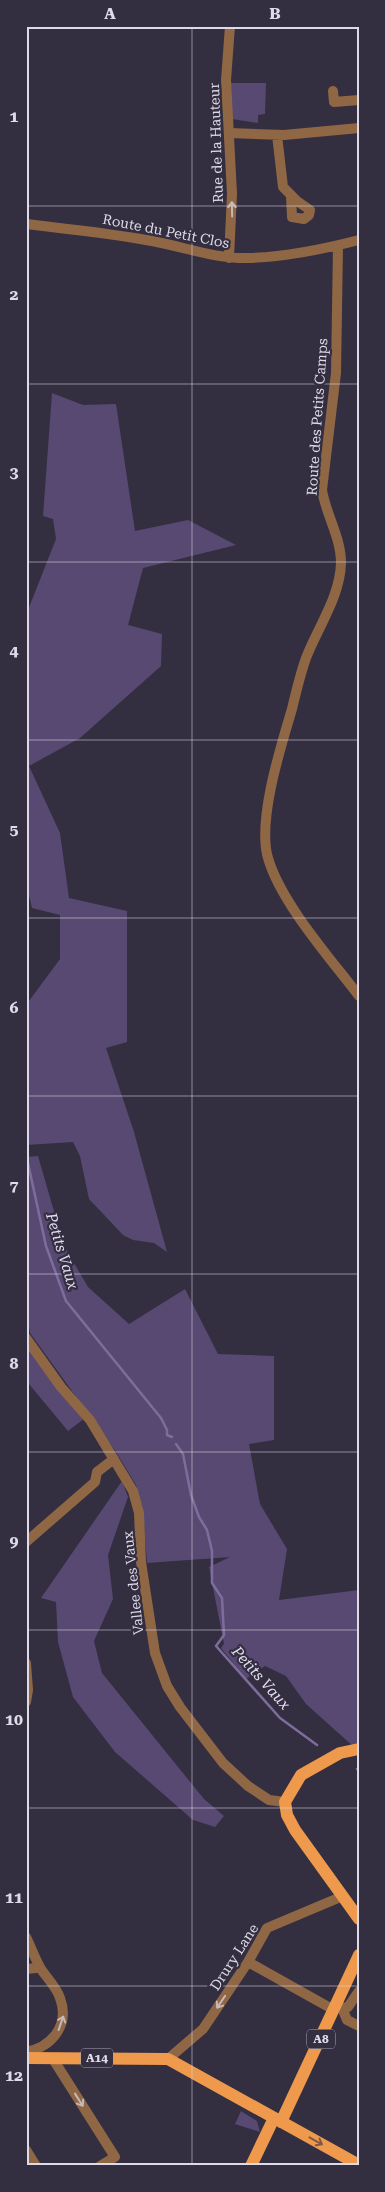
<svg xmlns="http://www.w3.org/2000/svg" width="385" height="2192" viewBox="0 0 385 2192" font-family="'Roboto Serif',serif">
<style>
.green{fill:#574971}
.lines{fill:none;stroke-linecap:round;stroke-linejoin:round}
.stream{stroke:#7e6d9c;stroke-width:2.5}
.minor{stroke:#906744;stroke-width:10}
.major{stroke:#ee994b;stroke-width:12}
.oneway{stroke:#c7b8b6}
.oneway2{stroke:#7e5945}
.grid{fill:none;stroke:#dedae7;stroke-width:1;stroke-opacity:0.55}
.labels{text-anchor:middle;dominant-baseline:central;stroke-width:4.5;stroke-linejoin:round;paint-order:stroke}
.shield{fill:#342e41;stroke:#aba6b5;stroke-width:1}
.shield-label{font-size:12px;font-weight:bold;fill:#dedae7}
.street-label{font-size:14px;fill:#dedae7;stroke:#342e41}
.water-label{font-size:15px;font-style:italic;fill:#e3ddf0;stroke:#342e41}
.neatline{fill:none;stroke:#dedae7;stroke-width:2}
.grid-label{font-size:16px;text-anchor:middle;font-weight:bold;fill:#dedae7}
</style>
<rect width="100%" height="100%" fill="#342e41"/>
<path class="green" d="M230,83H266L265,114L258,115V123L232,119Z
M52,393L83,405L116,404L135,531L188,520L236,545L143,568L128,625L162,634L161,666L80,738L29,766L60,833L69,898L127,911V1042L106,1048L134,1132L167,1252L154,1243L133,1240L123,1235L89,1199L80,1156L73,1142L26,1145V1005L60,959V915L32,908L26,883V615L56,539L53,519L43,516Z
M38,1156L64,1246L88,1287L129,1324L185,1289L218,1354L274,1356V1440L249,1444L260,1504L287,1549L279,1600L359,1590V1747H354L306,1704L286,1676L265,1666L246,1679L221,1648L224,1644L209,1567L230,1557L147,1563L143,1511L136,1485L116,1452L30,1333L26,1312V1157Z
M26,1346L85,1418L68,1431L29,1384L26,1385Z
M122,1481L128,1497L108,1555L113,1599L94,1641L102,1673L204,1799L224,1816L215,1827L193,1820L115,1752L73,1697L58,1642L56,1602L41,1598Z
M241,2111L257,2121L260,2132L235,2124Z"/>
<g class="lines">
<path class="stream" d="M26,1154L46,1246L66,1301L161,1418L167,1430V1435L172,1437
M176,1444L183,1454L191,1495L199,1517L207,1530L212,1551V1583L222,1598L224,1635L216,1646L280,1718L317,1745
M357,1769L359,1770"/>
<path class="minor" d="M333,91L334,102L359,100
M229,133L284,135L359,128
M277,135L283,187L297,201L310,210L309,215L304,219L292,217L291,196
M26,224C68,229 110,233 152,241C185,247 215,259 249,258C285,257 324,249 359,240
M338,246L336,373L322,490C326,515 341,537 341,563C340,597 318,627 306,658C300,675 296,692 292,709C281,746 257,821 268,858C281,903 330,958 359,996
M229,258L232,194L226,80L230,26
M26,1338L61,1387L90,1420L133,1491L139,1513L141,1562L155,1653L167,1686L180,1707L223,1763L248,1786L269,1800L285,1802
M26,1542L95,1482L97,1472L114,1459
M26,1663L28,1690L26,1702
M26,1937C31,1947 35,1959 41,1969C47,1978 57,1988 60,1998C70,2025 52,2047 26,2052
M248,1962L334,2010
M26,1969L36,1968
M336,2005L342,2008L348,2007L359,1991
M342,2008L347,2020L359,2026
M53,2059L115,2157L100,2166
M168,2059L203,2029L248,1962L267,1928L343,1896
M26,2150L36,2166"/>
<path class="major" d="M359,1749L340,1753L301,1775L285,1802L287,1815L295,1830L359,1919
M26,2058L168,2059L359,2165
M281,2122L359,1955
M251,2166L274,2118"/>
</g>
<defs><path id="oneway-shaft" d="M-6 0H5M1.5-3L5.5 0L1.5 3" fill="none" stroke-width="1.6" stroke-linecap="round" stroke-linejoin="round" transform="scale(1.25)"/></defs>
<g class="oneway">
<use href="#oneway-shaft" transform="translate(232 209) rotate(-91)"/>
<use href="#oneway-shaft" transform="translate(221 2002) rotate(124)"/>
<use href="#oneway-shaft" transform="translate(61 2023) rotate(-71)"/>
<use href="#oneway-shaft" transform="translate(79 2100) rotate(58)"/>
</g>
<use class="oneway2" href="#oneway-shaft" transform="translate(316 2141) rotate(29)"/>
<path class="grid" d="M192,26V2166M26,206H359M26,384H359M26,562H359M26,740H359M26,918H359M26,1096H359M26,1274H359M26,1452H359M26,1630H359M26,1808H359M26,1986H359"/>
<g class="labels">
<g class="shield">
<rect x="307" y="2029.5" width="28" height="19" rx="4"/>
<rect x="81" y="2048.5" width="32" height="19" rx="4"/>
</g>
<g class="shield-label">
<text x="321" y="2039">A8</text>
<text x="97" y="2058">A14</text>
</g>
<g class="street-label">
<text transform="translate(216 143) rotate(-92)">Rue de la Hauteur</text>
<text transform="translate(166 231) rotate(11)">Route du Petit Clos</text>
<text transform="translate(317 417) rotate(-86)">Route des Petits Camps</text>
<text transform="translate(133 1583) rotate(-96)">Vallee des Vaux</text>
<text transform="translate(234 1957) rotate(-57)">Drury Lane</text>
</g>
<g class="water-label">
<text transform="translate(62 1251) rotate(73)">Petits Vaux</text>
<text transform="translate(261 1678) rotate(48)">Petits Vaux</text>
</g>
</g>
<rect width="385" height="2192" fill="none" stroke="#342e41" stroke-width="55"/>
<rect x="28" y="28" width="330" height="2136" class="neatline"/>
<g class="grid-label">
<text x="110" y="19">A</text>
<text x="275" y="19">B</text>
<text x="14" y="122">1</text>
<text x="14" y="300">2</text>
<text x="14" y="478">3</text>
<text x="14" y="656">4</text>
<text x="14" y="835">5</text>
<text x="14" y="1013">6</text>
<text x="14" y="1191">7</text>
<text x="14" y="1369">8</text>
<text x="14" y="1547">9</text>
<text x="14" y="1725">10</text>
<text x="14" y="1903">11</text>
<text x="14" y="2081">12</text>
</g>
</svg>
